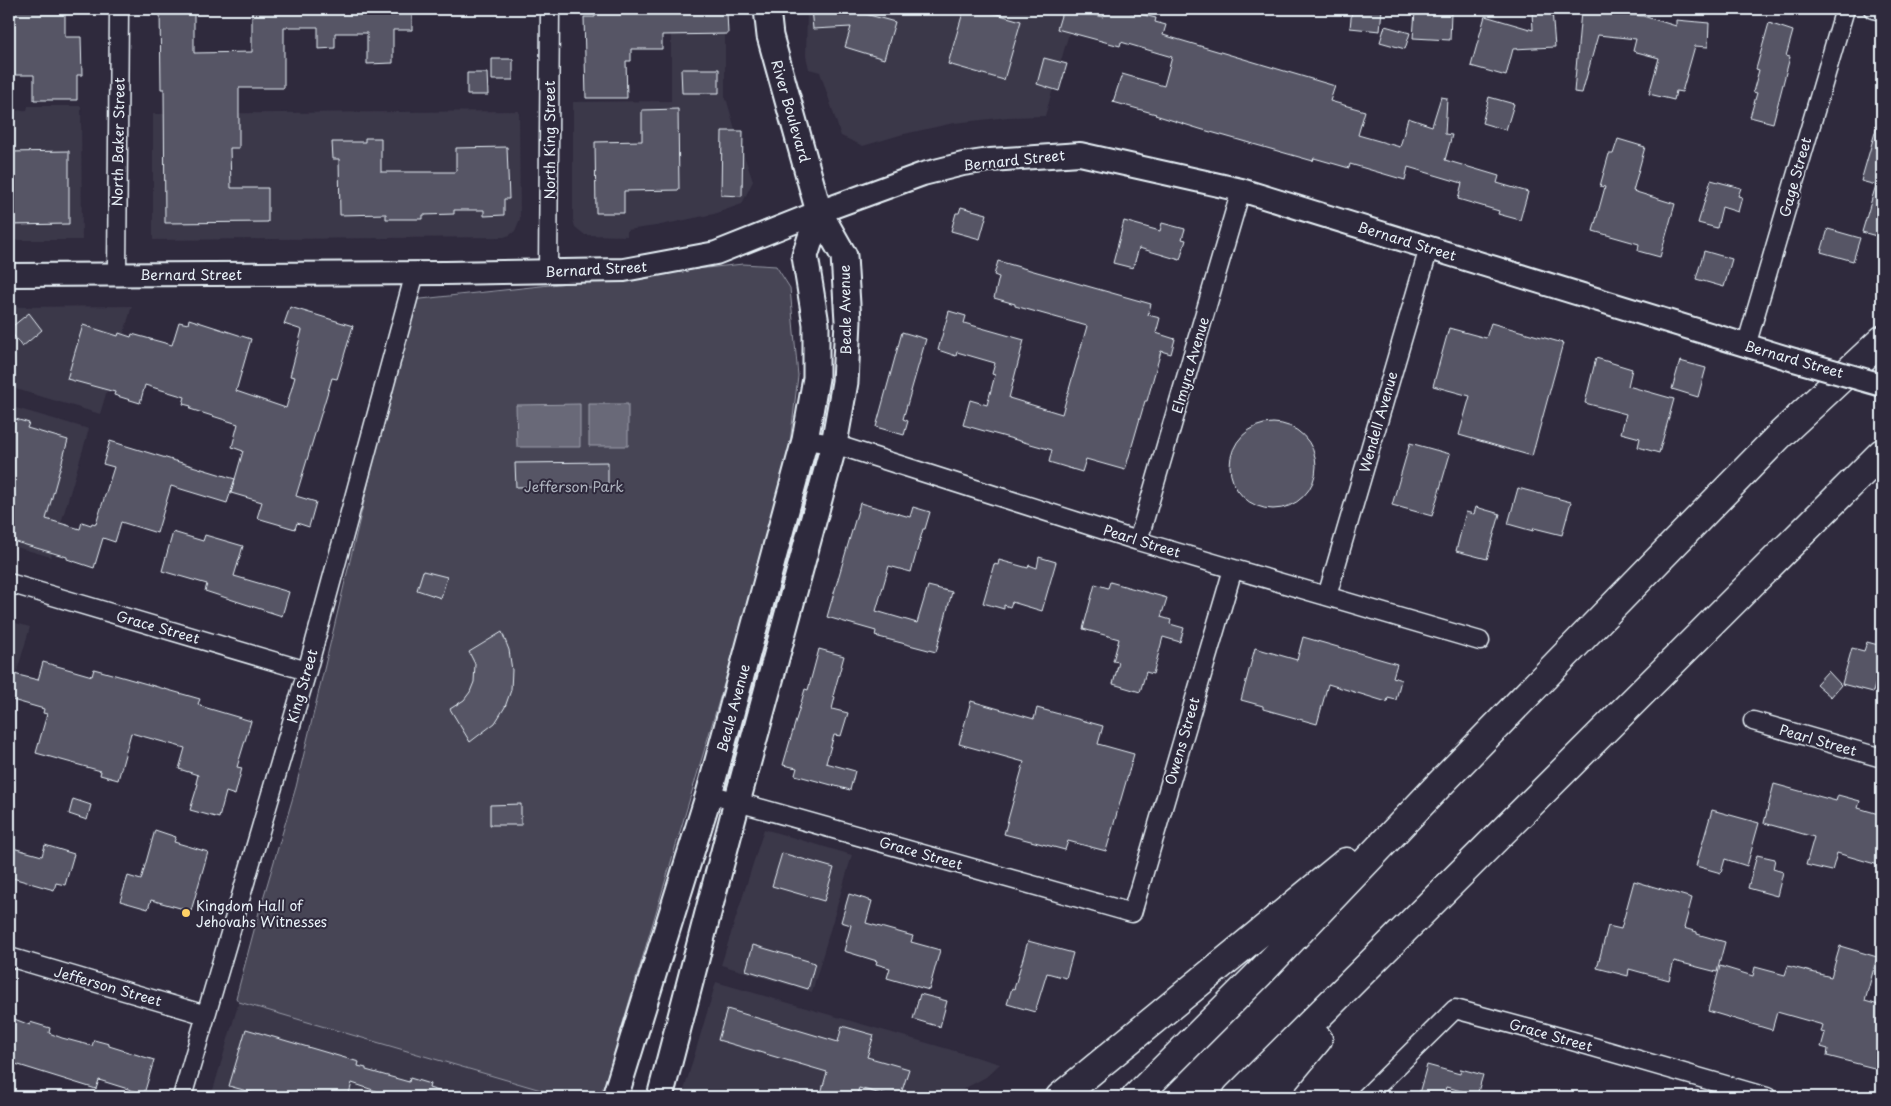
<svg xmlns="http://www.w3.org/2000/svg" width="1891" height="1106" viewBox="0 0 1891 1106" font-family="'Playpen Sans',sans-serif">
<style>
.built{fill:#3b3749}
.green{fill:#464455;stroke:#979aa6}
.water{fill:#696978;stroke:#9c9fab}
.building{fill:#575565;stroke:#e8f1f8}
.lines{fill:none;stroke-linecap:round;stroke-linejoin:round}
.minor-casing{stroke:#e8f1f8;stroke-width:21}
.tertiary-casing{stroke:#e8f1f8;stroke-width:26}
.secondary-casing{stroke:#e8f1f8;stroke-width:29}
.motorway-casing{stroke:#e8f1f8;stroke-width:31}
.minor{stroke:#2f2a3d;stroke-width:18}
.tertiary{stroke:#2f2a3d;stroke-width:22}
.secondary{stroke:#2f2a3d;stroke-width:25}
.motorway{stroke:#2f2a3d;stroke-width:28}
.tertiary-bridge-casing{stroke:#e8f1f8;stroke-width:26;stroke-linecap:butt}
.tertiary-bridge{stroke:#2f2a3d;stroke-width:22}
.poi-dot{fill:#ffd166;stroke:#2f2a3d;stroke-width:2}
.labels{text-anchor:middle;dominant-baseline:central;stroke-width:4;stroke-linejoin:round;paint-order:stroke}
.street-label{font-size:14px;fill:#e8f1f8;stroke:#2f2a3d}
.park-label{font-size:14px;fill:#afb4bf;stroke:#2f2a3d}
.poi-label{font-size:14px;fill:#e8f1f8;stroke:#2f2a3d;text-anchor:start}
</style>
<rect width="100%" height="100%" fill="#2f2a3d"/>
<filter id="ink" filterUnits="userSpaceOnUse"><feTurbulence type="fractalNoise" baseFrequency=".02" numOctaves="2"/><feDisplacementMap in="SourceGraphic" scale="10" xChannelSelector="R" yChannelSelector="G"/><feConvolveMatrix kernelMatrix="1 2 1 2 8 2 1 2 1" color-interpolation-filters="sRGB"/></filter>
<g filter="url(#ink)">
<path class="built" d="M671,9H725V100L727,101L737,136L753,181L742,204L714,214L656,226L627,230V236L585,235L575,227L573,220V102L671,101Z
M807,9H1076L1045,116L1008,117L954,123L900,135L863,146L841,136L820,72L809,69L806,56Z
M28,106H81L82,240H9V111L27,110Z
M519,111L520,219L515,231L510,235L504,237L153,240V114Z
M132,306L100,414L9,387V307Z
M9,406L89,429L51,557L9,545Z
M9,621L30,627L9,699Z
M764,829L852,855L812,992L721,965Z
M716,982L1000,1064L986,1077L949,1097H682Z
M240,998L585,1097H211Z"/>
<path class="green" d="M743,264L776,266L790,288L798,376L786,476L601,1097H565L239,1002L236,998L257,919L296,787L412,300Z"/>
<path class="water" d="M580,404V447H517L516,405Z
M589,404H628V446H589Z"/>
<path class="building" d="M9,9H65V37H81L82,75H77V100H34V75H9Z
M160,9H194V53L252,52V9H412V30H393V63L367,64V33H335V48L318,49V27H284V88H239V148H230L231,188H268V222L165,223L164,89H161Z
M595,9H665V12H727L728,34L662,35V49H631V61H626L627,98H586L584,17H595Z
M811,9H847L895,22L884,59L845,47L851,27L813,29Z
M964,9H979L1021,21L1004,80L948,64Z
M1063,9H1072L1103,17L1106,9H1119L1156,18L1155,22L1166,25L1163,35L1335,86L1330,101L1365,111L1358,135L1400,147L1408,118L1432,126L1441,97L1447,98L1445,134L1452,135L1445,160L1499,176L1497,183L1528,192L1520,220L1498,214L1499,211L1458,199L1462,183L1408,167L1405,180L1350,164L1349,168L1314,158L1313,161L1200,129L1155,115L1156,114L1113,102L1122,74L1164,86L1172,57L1121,42L1120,46L1057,29Z
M1352,9H1382L1380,31L1350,28Z
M1552,10L1555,47L1513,49L1506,76L1471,66L1485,16L1533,30L1532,12Z
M1415,11L1451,13L1450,40L1413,38Z
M1581,11L1643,16L1676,26V20L1709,23L1708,47L1695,46L1682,92L1676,91L1674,100L1649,94L1659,58L1633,51L1636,39L1598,35L1582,93L1574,92Z
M1769,23L1793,31L1786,56L1790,57L1773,123L1750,117L1757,93L1753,92L1759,70L1756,69Z
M1385,26L1410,33L1405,49L1380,42Z
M1044,58L1067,64L1059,91L1037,84Z
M492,59H513V80H492Z
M681,69H719V93H682Z
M467,73H487L488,95H467Z
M1489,97L1514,104L1506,130L1482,123Z
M678,109L679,190L624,191V213H596L595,142L642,141V110Z
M1878,122L1882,123V228L1880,237L1862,232L1876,185L1861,181Z
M722,131H743L742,196L721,195Z
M365,138H381V172H456V148L507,147L509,199H504V215L484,216V210H454V214L423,215V219H386V214L340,215L339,159H333L332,142H365Z
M1618,139L1645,147L1633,191L1675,204L1660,257L1638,251L1639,244L1593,231L1605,187L1600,186L1609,154H1613Z
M69,151V224L9,225V152Z
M1711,180L1741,188L1738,196L1742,197L1738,212L1722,207L1717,228L1698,223Z
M961,207L987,214L980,239L951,231L956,213H959Z
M1124,221L1160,231L1162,223L1185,229L1182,239L1186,240L1180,260L1139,248L1133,268L1113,263Z
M1828,229L1860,238L1853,261L1821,252Z
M1704,251L1732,259L1724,287L1696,279Z
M998,261L1151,304L1148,315L1160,318L1156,333L1175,339L1171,354L1161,351L1147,401H1145L1125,470L1086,459L1082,472L1049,462L1052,450L963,425L970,400L987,405L995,375L992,374L995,363L957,352L956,356L938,350L949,311L966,316L964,323L1024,340L1009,398L1062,414L1087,326L1015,306V304L994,298L999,277L994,275Z
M290,307L353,326L337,379L332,378L296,496L316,502L309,527L297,523L295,529L257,518L262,502L231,493L243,451L232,447L238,424L190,409L191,406L183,404L185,397L145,385L140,403L114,395L115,392L67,379L83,325L118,336L119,333L131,337L132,334L172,345L179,322L188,324L189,319L251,339L236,391L286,408L295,377L290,376L302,330L284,324Z
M29,313L42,330L22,347L9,329Z
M1491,323L1563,343L1532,456L1459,435L1470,396L1433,386L1449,328L1486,338Z
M902,332L926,339L903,419L908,421L904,435L876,427Z
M1596,358L1632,369L1628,386L1674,399L1659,453L1638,447L1640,438L1621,433L1626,414L1585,403Z
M1680,361L1706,368L1698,397L1672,389Z
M9,417L29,423L27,428L68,440L46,519L80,529L82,522L91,525L92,523L96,524L114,467L103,464L110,441L235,479L227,503L171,486L157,533L121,522L115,542L103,538L94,568L67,559V557L9,540Z
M1230 466a43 43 0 1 1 86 0a43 43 0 1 1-86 0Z
M1410,443L1450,454L1432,516L1392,505Z
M608,462V486L516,487L515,463Z
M1518,488L1571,502L1562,535L1534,528L1533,531L1508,524Z
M860,503L910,517L913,507L930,512L925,529H923L911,572L889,566L876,611L917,623L928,586L952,592L936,652L875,636L876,631L827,617Z
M1476,507L1500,514L1487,559L1456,551L1466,512L1474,514Z
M173,532L203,541L205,535L243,546L234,576L289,592L282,616L205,591L207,584L162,571Z
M1039,557L1056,562L1042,611L1012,602L1010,607L1004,605V609L983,603L994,564L998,565L999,560L1028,568L1029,565L1037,568Z
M423,571L447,577L441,598L417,590Z
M1110,582L1167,598L1161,617L1171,620L1170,624L1184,628L1180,642L1163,637L1153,674L1146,672L1140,692L1113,684L1119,662L1113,661L1119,639L1083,629L1095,584L1108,588Z
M502,632L509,650L512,670L511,690L505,707L495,723L470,742L450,709L464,700L470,692L474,682L475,664L469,652Z
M1303,637L1397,664L1393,677L1401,680L1396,700L1388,698L1387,702L1328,684L1317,724L1263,709V706L1241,700L1255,648L1297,660Z
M1867,642L1882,646V660L1873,692L1842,684L1852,648L1864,651Z
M819,649L844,656L833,696L835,697L832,709L848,713L841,736L834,735L826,763L855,771L850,790L795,775L797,768L783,765L805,689L808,690Z
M43,662L92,676L94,669L200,699L198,704L201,705L200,706L251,721L237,767L242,768L235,795L226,792L219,818L190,810L198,784L196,783L198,775L179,769L185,748L131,733L118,780L100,775L101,771L36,753L47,714L43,713L44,709L9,699V675L13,677L14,674L38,680Z
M1828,671L1841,685L1831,697L1816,684Z
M971,701L1034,719L1037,708L1103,726L1098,744L1134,754L1106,851L1068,841L1065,850L1004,834L1024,762L959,744Z
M1774,784L1836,801L1838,795L1860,801L1858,808L1882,815V866L1837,853L1832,871L1806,865L1814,837L1764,823Z
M73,799L91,805L87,820L69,814Z
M521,804V825H490V805Z
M1712,810L1759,823L1747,866L1725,859L1721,873L1696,866Z
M155,830L176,837L174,842L208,852L191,911L151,900L148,909L120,901L128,876L141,880Z
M45,845L74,854L65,885L56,883L54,890L9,877V847L42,856Z
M782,853L834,868L824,901L772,886Z
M1757,855L1775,859L1773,869L1783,872L1777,896L1748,888Z
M1634,881L1692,898L1684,928L1697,932V934L1725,942L1717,972L1674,961L1669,980L1629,969L1628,976L1597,968L1608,926L1621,929Z
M849,894L872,901L866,923L913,936L911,942L940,950L929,990L887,978L890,968L876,964L877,961L844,951L851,925L841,922Z
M1028,941L1073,953L1066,978L1047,973L1035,1012L1007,1004L1012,988L1014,989Z
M753,945L815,963L808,989L746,970Z
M1840,946L1877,957L1865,1001L1882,1006V1070L1827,1056L1828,1049L1821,1047L1825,1033L1821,1032L1823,1025L1777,1012L1772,1030L1708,1011L1720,966L1753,976L1755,967L1785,975L1788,966L1831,977Z
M920,994L947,1001L940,1027L913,1019Z
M727,1009L838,1042L842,1026L874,1035L867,1057L909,1069L900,1097H892L859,1088L856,1097H820L827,1072L718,1040Z
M9,1017L30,1025V1022L50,1028L49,1033L62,1038L92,1046L94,1040L109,1044V1046L154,1060L144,1094L99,1080L96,1089L9,1062Z
M246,1029L359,1062L358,1066L366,1068V1070L409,1082L410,1078L430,1084L429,1088L445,1093V1097H380L382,1093L352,1083L348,1097H268L229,1086Z
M1427,1065L1460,1074L1461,1069L1483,1075L1477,1095L1446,1087L1443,1097H1418Z"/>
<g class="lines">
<defs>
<path id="minor" d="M1873,9L1882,11
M548,272L550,9
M117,275L119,9
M1746,346L1845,9
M805,440L834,444L1138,541L1480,641
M1138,541L1241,190
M9,583L307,671
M1327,596L1429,248
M1753,721L1882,758
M709,794L1132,913L1233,569
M9,957L206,1015
M182,1097L307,671L415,273
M1366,1097L1455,1009L1545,1033L1767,1097"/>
<path id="tertiary" d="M9,275L446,273L624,270L716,253L819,212L923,174L963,164L990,160L1080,154L1241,190L1794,360"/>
<path id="secondary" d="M615,1097L709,794L805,440L816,378V324L805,256L819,212
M660,1097L737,802L834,444L845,382L848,321L844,256L819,212L770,36L767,9"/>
<path id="motorway" d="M1060,1097L1346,862
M1136,1097L1259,974L1438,786L1778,437L1882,340
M1237,1097L1882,453
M1270,1097L1318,1039"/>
</defs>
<use href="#minor" class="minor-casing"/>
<use href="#tertiary" class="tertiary-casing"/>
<use href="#secondary" class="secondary-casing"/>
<use href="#motorway" class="motorway-casing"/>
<use href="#minor" class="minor"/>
<use href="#tertiary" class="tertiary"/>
<use href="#secondary" class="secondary"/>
<use href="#motorway" class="motorway"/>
<defs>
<path id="tertiary-bridge" d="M1794,360L1882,385"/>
</defs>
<use href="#tertiary-bridge" class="tertiary-bridge-casing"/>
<use href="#tertiary-bridge" class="tertiary-bridge"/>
</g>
</g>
<circle class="poi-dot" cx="186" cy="913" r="5"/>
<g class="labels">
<g class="street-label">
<text transform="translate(791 111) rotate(74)">River Boulevard</text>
<text transform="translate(549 140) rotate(-90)">North King Street</text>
<text transform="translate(118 142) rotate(-89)">North Baker Street</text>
<text transform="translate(1014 160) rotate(-6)">Bernard Street</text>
<text transform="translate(1795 177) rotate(-74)">Gage Street</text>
<text transform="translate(1407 241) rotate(17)">Bernard Street</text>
<text transform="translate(596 269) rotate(-3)">Bernard Street</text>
<text x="191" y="274">Bernard Street</text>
<text transform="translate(845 310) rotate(-91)">Beale Avenue</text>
<text transform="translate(1794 359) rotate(16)">Bernard Street</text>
<text transform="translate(1190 365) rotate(-74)">Elmyra Avenue</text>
<text transform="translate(1378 422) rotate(-74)">Wendell Avenue</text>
<text transform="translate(1142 541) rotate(17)">Pearl Street</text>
<text transform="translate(158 627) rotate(16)">Grace Street</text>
<text transform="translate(302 686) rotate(-74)">King Street</text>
<text transform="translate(733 708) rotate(-75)">Beale Avenue</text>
<text transform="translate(1818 740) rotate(16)">Pearl Street</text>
<text transform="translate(1182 741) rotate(-74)">Owens Street</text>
<text transform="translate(921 853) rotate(16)">Grace Street</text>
<text transform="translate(108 986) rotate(16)">Jefferson Street</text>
<text transform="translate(1551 1035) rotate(16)">Grace Street</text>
</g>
<g class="park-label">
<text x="574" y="486">Jefferson Park</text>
</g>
<g class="poi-label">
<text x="196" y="905">Kingdom Hall of<tspan x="196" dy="16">Jehovahs Witnesses</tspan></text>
</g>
</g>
<rect width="1891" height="1106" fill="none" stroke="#2f2a3d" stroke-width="30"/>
<rect x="15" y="15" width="1861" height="1076" fill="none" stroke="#e8f1f8" stroke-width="2" filter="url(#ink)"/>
</svg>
